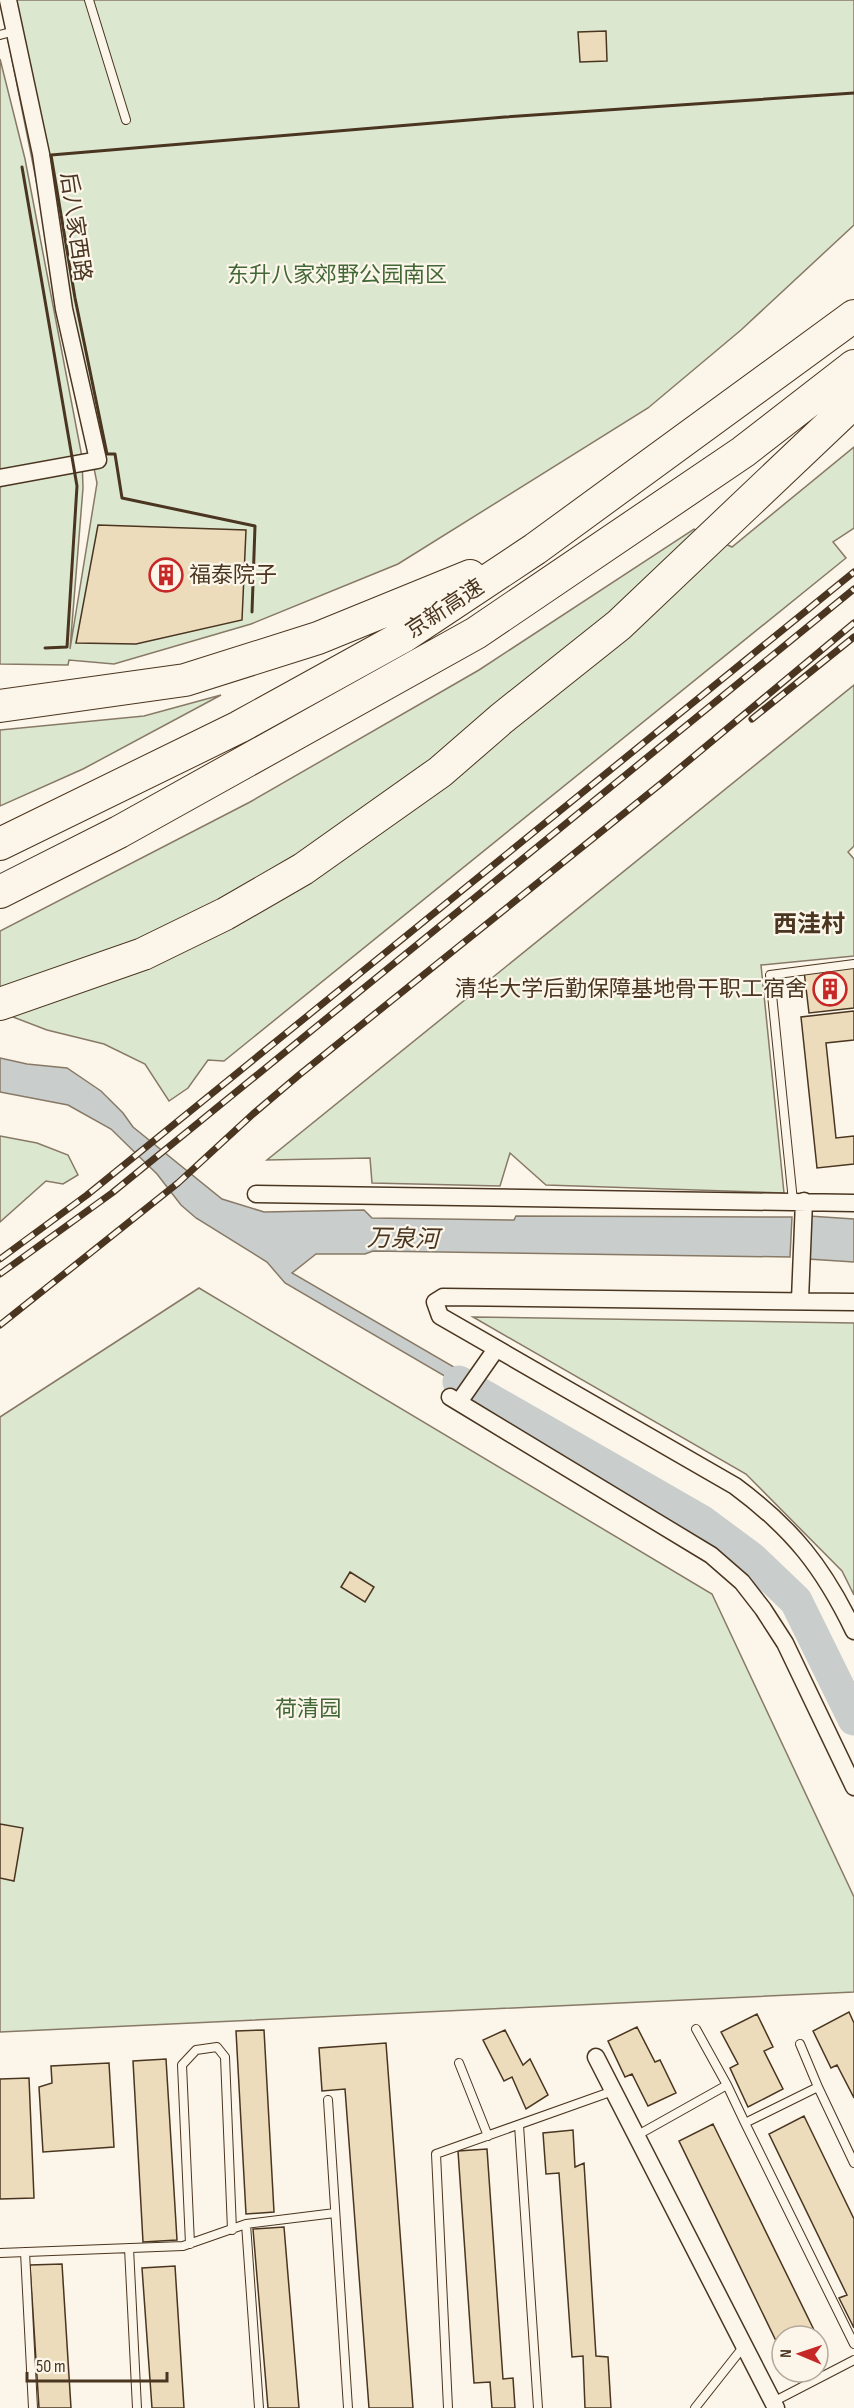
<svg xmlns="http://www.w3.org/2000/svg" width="854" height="2408" viewBox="0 0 854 2408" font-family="'Sofia Sans Condensed','Noto Sans SC',sans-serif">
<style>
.green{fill:#dce7d0;stroke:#887966;stroke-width:1.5}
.water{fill:#c9cecd;stroke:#887966;stroke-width:1.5}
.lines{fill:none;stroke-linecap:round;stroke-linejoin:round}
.river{stroke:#c9cecd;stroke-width:33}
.building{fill:#ecdcbc;stroke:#4a3520;stroke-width:1.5}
.service-casing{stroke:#4a3520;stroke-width:10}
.minor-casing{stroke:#4a3520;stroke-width:19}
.motorway-casing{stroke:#4a3520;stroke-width:34}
.service{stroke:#fbf6e9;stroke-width:8}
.minor{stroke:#fbf6e9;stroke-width:16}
.motorway{stroke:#fbf6e9;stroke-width:32}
.rail-casing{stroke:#4a3520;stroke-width:7}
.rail{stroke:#fbf6e9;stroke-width:4.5;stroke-dasharray:14;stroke-linecap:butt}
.wall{stroke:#4a3520;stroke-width:3}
.labels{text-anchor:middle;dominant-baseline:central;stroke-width:4.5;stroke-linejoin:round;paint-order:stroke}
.street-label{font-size:22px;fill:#4a3520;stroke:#fbf6e9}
.park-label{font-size:22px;fill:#436837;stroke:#fbf6e9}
.poi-label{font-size:22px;fill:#4a3520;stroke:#fbf6e9;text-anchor:start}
.neighbourhood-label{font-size:24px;font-weight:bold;fill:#4a3520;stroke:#fbf6e9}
.water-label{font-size:24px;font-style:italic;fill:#4a3520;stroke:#fbf6e9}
</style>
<rect width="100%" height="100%" fill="#fbf6e9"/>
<path class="green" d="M0,0H854V225L741,330L648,408L398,564L251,624L114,664L69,660L68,665L0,664V59L25,159L82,457L83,488L70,649L97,483Z
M854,447V528L833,542L846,558L224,1061L208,1060L188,1088L169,1101L145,1064L104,1044L47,1030L0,1012V931L250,802L479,670L694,529L732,547Z
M854,685V846L848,852L854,859V956L761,965L784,1193L546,1185L510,1153L500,1186L372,1183L370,1158L267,1160Z
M221,695L83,769L0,806V730L144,716Z
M0,1136L37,1143L68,1155L78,1175L63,1184L46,1181L0,1222Z
M199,1288L712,1594L854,1897V1992L0,2032V1417Z
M473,1317L854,1323V1595L842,1571L746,1474Z"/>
<path class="water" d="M0,1058L27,1064L67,1068L101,1091L123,1113L133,1127L222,1199L264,1212L364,1210L372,1218L514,1220L516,1216L792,1217L790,1257L373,1251L365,1254H316L292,1273L502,1395L496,1406L285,1283L267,1262L196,1218L181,1205L157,1174L111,1129L68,1105L0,1092Z
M809,1216L854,1219V1262L808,1259Z"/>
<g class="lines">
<path class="river" d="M459,1382L701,1521L751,1558L796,1601L854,1719"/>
</g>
<path class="building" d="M606,31L607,61L580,62L578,32Z
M98,525L246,530L242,620L136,644L76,643Z
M854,965V1008L809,1013L804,971Z
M854,1011V1040L826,1043L836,1138L854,1136V1164L817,1168L801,1017Z
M350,1572L374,1587L365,1602L341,1587Z
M0,1824L23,1828L14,1881L0,1878Z
M849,2012L854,2023V2098L837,2065L831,2068L813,2031Z
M757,2014L773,2047L764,2051L783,2089L748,2107L730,2068L738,2064L721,2032Z
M637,2027L655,2062L660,2060L676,2093L648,2106L632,2074L625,2077L608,2041Z
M264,2030L274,2212L246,2214L236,2031Z
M505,2030L523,2065L530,2059L548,2095L526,2109L512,2077L504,2081L483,2040Z
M386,2043L413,2408H369L345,2089L322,2091L319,2048Z
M166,2059L177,2240L143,2242L133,2061Z
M109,2063L114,2147L43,2152L39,2087L52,2083L51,2066Z
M29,2078L34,2198L0,2199V2079Z
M804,2116L854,2219V2328L839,2298L847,2295L769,2134Z
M713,2124L814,2330L802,2336H782V2346L779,2347L679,2141Z
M573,2130L575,2167L584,2163L596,2356L608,2357L611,2408H585L583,2356L572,2357L559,2173L546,2174L543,2133Z
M487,2149L503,2379L513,2378L515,2408H492L490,2382L474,2383L458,2151Z
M284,2227L299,2408H268L253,2229Z
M62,2264L71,2408H39L30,2265Z
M175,2266L184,2408H152L142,2268Z"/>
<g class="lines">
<defs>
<path id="service" d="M89,0L126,120
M0,35L15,31
M793,1201L770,975L854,964
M696,2029L727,2085L745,2123
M800,2044L818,2087
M459,2063L488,2136
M328,2100L348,2408
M519,2125L538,2408
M636,2136L727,2085
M854,2163L818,2087L745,2123L854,2344
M246,2224L259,2408
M190,2244L182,2065L196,2050L217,2047L225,2057L232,2230
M129,2248L137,2408
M25,2252L33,2408
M0,2253L183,2246L246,2224L335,2213
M773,2402L854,2360
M448,2408L436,2154L613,2091
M695,2408L744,2346"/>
<path id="minor" d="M0,478L98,460L64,309L41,154L8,0
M256,1194L854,1203
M800,1300L804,1201
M854,1302L443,1297L435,1302L440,1316L735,1486C793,1529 823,1567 854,1631
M450,1397L711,1555L742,1582L763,1609L785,1643L854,1787
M459,1402L496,1349
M596,2057L776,2408"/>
<path id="motorway" d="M0,706L185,680L318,638L470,576
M0,844L239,727L404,636L535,549L854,316
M0,892L119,832L476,633L743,452L854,366
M0,1004L143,954L225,914L303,869L440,772L501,719L619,625L854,402"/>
</defs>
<use href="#service" class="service-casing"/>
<use href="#minor" class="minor-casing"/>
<use href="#motorway" class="motorway-casing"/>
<use href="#service" class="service"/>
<use href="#minor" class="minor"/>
<use href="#motorway" class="motorway"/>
<defs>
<path id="rail" d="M752,719L854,637
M0,1259L87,1195L854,572
M0,1274L112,1193L854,589
M0,1325L178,1183L253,1114L299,1075L663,782L854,623"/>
</defs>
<use href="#rail" class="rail-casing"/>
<use href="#rail" class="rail"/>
<path class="wall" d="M22,167L77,486L67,647L45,648
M252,612L255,526L122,498L115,454H107L75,298L51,155L505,117L854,93"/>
</g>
<defs>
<symbol id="building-ring" viewBox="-11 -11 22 22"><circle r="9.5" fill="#fbf6e9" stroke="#c62828" stroke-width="1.5"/><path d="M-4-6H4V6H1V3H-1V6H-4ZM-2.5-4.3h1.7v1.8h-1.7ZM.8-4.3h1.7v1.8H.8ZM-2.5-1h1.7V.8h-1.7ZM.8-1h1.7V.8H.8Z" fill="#c62828"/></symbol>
</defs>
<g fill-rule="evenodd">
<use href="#building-ring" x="147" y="556" width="38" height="38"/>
<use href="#building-ring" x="811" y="970" width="38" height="38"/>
</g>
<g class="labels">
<g class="street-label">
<text transform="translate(75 227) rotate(82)">后八家西路</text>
<text transform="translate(445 609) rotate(-33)">京新高速</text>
</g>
<g class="park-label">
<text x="337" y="275">东升八家郊野公园南区</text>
<text x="308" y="1709">荷清园</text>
</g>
<g class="poi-label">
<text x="189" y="575">福泰院子</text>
<text x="807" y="989" text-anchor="end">清华大学后勤保障基地骨干职工宿舍</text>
</g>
<g class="neighbourhood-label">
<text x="809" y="924">西洼村</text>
</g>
<g class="water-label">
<text transform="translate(403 1239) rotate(1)">万泉河</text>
</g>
</g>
<g transform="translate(800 2354) rotate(272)"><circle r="28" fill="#fbf6e9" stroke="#b4a999" stroke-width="1.5"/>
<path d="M0-4.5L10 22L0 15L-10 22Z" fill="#c62828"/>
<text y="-9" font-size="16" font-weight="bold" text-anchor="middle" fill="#4a3520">N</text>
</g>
<path d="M27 2372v9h140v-9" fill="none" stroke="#4a3520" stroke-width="3"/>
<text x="36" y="2372" font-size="18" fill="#4a3520" stroke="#fbf6e9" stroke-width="4.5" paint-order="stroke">50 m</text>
</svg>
